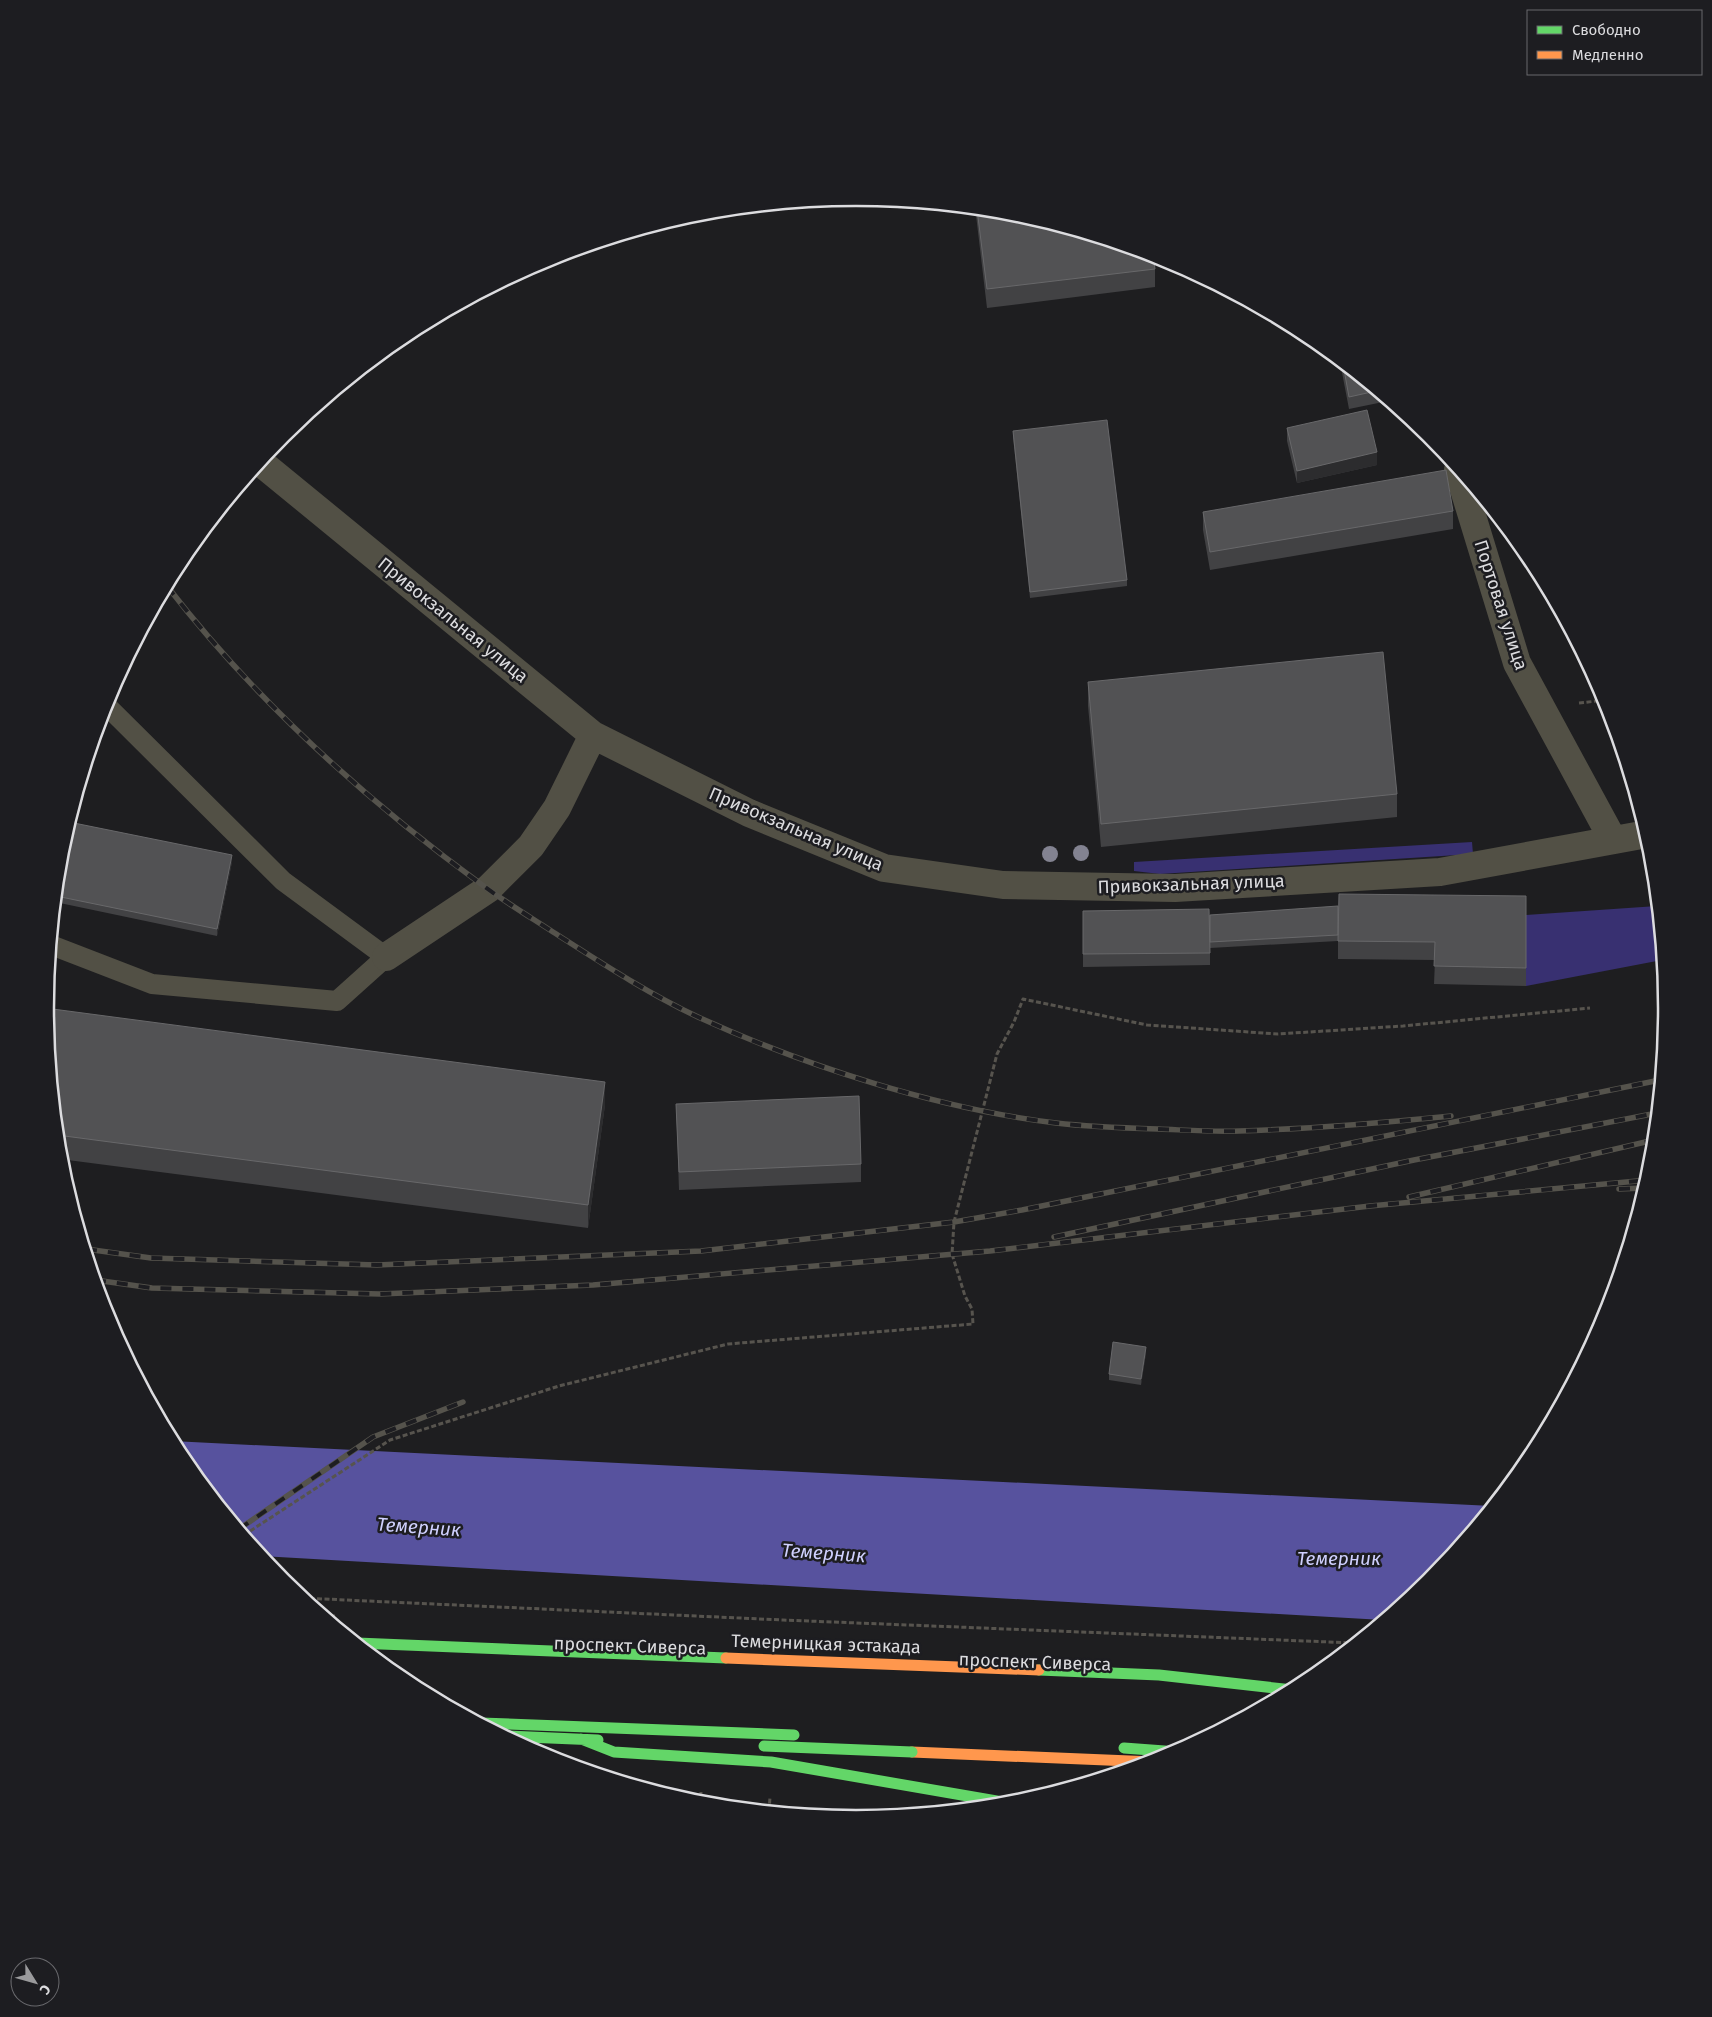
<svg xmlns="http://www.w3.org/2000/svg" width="1712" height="2017" viewBox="0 0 1712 2017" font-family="'Fira Sans',sans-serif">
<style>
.green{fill:#383071}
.water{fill:#57529e}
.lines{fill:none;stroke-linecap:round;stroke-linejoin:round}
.path{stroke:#57544e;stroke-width:3;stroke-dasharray:5 2.5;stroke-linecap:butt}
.lane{stroke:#525045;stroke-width:20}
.street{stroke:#525045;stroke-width:28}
.fast{stroke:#63d668;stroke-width:11}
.slow{stroke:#ff974d;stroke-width:11}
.rail-casing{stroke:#55534c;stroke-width:5.5}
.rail{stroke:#1d1d21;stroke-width:4;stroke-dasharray:11;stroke-linecap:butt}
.fast-bridge{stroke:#63d668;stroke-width:11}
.tree{fill:#838391}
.wall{fill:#424244}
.shaded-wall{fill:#2c2c2e}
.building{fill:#525254;stroke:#68686a}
.labels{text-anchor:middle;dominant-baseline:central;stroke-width:5;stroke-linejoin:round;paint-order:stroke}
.street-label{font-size:18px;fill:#dcdcdf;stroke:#1d1d21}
.water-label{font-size:19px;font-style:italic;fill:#cfd0fe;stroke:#1d1d21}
.rim{fill:none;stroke:#dcdcdf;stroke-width:2.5}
</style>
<rect width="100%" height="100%" fill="#1e1e20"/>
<path class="green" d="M1472,842L1473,854L1160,874L1134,871V862Z
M1657,906L1662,960L1526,986V915Z"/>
<path class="water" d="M172,1441L1492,1506L1429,1582L1383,1620L261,1556L182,1459Z"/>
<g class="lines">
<path class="path" d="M1579,703L1606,700
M244,1535L390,1440L559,1386L728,1344L973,1324L972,1309L965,1296L952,1254L954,1222L997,1054L1014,1022L1023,999L1147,1025L1278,1034L1403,1026L1590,1008
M302,1598L783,1620L1355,1643
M323,1615L335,1616
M1320,1665L1327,1666
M700,1804L701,1792
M769,1811L770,1797"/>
<path class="lane" d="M51,945L152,984L337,1001L386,957L283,881L105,704"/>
<path class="street" d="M260,462L593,735L749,813L884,868L1003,885L1175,888L1440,872L1647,834
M1458,470L1517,663L1613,840
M386,957L488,889L531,846L557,808L593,735"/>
<path class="fast" d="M357,1643L726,1658
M1039,1670L1159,1675L1293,1690
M481,1723L794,1735
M1124,1748L1178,1752"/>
<path class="slow" d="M726,1658L1039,1670
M912,1752L1154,1762"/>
<defs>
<path id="rail" d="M167,586C256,701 368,802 485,887C507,903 530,917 553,932C600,962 647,993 698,1017C805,1066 939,1109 1056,1123C1090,1127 1124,1128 1158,1129C1185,1130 1212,1132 1239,1131C1310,1129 1381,1123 1451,1116
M1619,1189L1645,1188
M1409,1197L1654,1140
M1054,1237L1414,1160L1657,1113
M86,1249L151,1258L377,1265L701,1251L954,1222L1022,1210L1660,1080
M95,1280L152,1288L380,1294L593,1285L990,1251L1370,1206L1648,1180
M239,1529L373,1437L463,1402"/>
</defs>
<use href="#rail" class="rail-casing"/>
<use href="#rail" class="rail"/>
<path class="fast-bridge" d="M505,1736L598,1740
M581,1739L614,1752L771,1762L1014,1804
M764,1746L912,1752"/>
</g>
<g class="tree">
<circle cx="1081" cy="853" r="8"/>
<circle cx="1050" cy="854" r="8"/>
</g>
<path class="wall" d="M976,209L1014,213L1155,269V287L987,308L976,215Z
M1340,362L1388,401L1349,409Z
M1287,428L1377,465L1297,483L1287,441Z
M1013,431L1127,580V586L1030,598L1013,437Z
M1453,511V529L1210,570L1203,530V512Z
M1088,682L1397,794V817L1101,847L1088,706Z
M61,850L232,862L217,936L55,902Z
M1526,896V986L1434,984L1435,960L1338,959V941L1210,948V965L1083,967V911L1210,915Z
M45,1008L605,1105L588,1228L60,1159Z
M676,1104L861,1164V1182L679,1190Z
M1146,1353L1141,1385L1109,1380V1374Z"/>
<path class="shaded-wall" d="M1377,452V465L1297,483V471Z
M232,855V862L217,936V929Z
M605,1082V1105L588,1228V1205Z
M1146,1347V1353L1141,1385V1379Z"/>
<path class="building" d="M977,209L1014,213L1153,255L1155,269L987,289Z
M1343,364L1376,391L1349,397Z
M1367,410L1377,452L1297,471L1287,428Z
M1107,420L1127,580L1030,592L1013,431Z
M1446,470L1453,511L1210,552L1203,512Z
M1383,652L1397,794L1101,824L1088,682Z
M69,822L232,855L217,929L56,896L61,850Z
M1339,894L1526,896V968L1434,966L1435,942L1338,941Z
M1338,906V935L1210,942V915Z
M1209,909L1210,953L1083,954V911Z
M45,1008L605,1082L588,1205L57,1135Z
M859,1096L861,1164L679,1172L676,1104Z
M1113,1342L1146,1347L1141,1379L1109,1374Z"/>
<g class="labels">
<g class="street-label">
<text transform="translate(1501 605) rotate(72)">Портовая улица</text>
<text transform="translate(453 620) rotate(39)">Привокзальная улица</text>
<text transform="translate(796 829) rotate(23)">Привокзальная улица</text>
<text transform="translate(1191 884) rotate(-2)">Привокзальная улица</text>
<text transform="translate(826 1644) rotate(2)">Темерницкая эстакада</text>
<text transform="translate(630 1646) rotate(2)">проспект Сиверса</text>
<text transform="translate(1035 1662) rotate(2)">проспект Сиверса</text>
</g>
<g class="water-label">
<text transform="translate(419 1527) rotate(4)">Темерник</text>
<text transform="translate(824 1553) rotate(4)">Темерник</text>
<text x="1339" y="1558">Темерник</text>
</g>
</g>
<path d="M0 0H1712V2017H0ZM54 1008a802 802 0 1 1 1604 0a802 802 0 1 1-1604 0Z" fill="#1d1d21" fill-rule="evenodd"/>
<path class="rim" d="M54 1008a802 802 0 1 1 1604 0a802 802 0 1 1-1604 0Z"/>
<rect x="1527" y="10" width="175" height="65" fill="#1d1d21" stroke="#69696d"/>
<rect x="1537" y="26" width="25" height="8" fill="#63d668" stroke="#69696d"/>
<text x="1572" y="35" font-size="15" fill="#dcdcdf">Свободно</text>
<rect x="1537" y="51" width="25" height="8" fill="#ff974d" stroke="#69696d"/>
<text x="1572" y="60" font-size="15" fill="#dcdcdf">Медленно</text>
<g transform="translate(35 1982) rotate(127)"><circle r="24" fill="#1d1d21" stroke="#69696d"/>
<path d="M0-4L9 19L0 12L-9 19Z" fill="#9a9a9c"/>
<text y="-8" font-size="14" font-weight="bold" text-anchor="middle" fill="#dcdcdf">С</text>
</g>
</svg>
